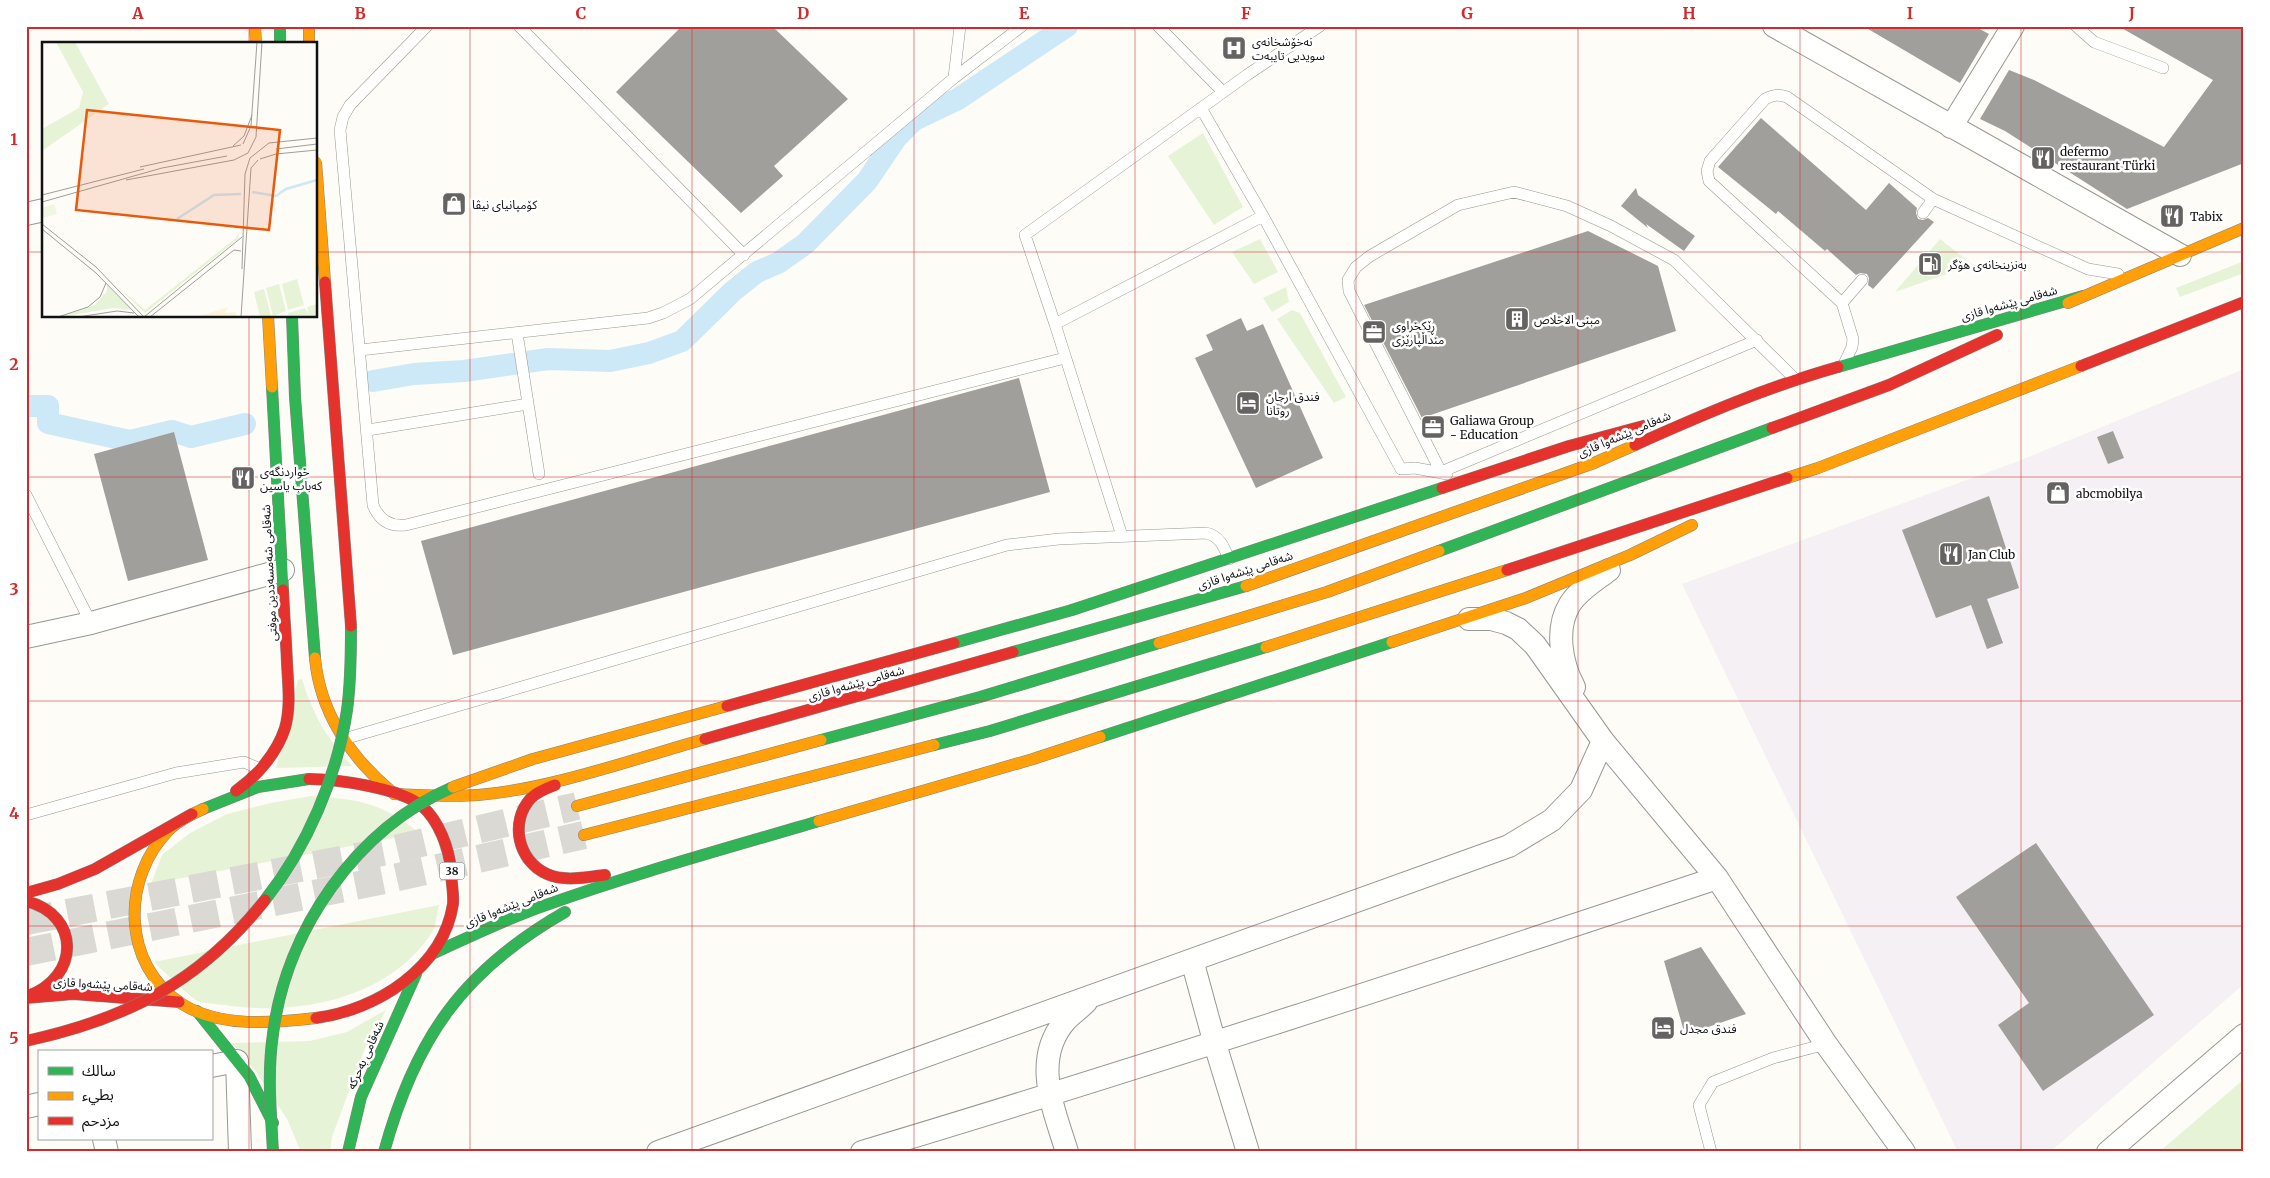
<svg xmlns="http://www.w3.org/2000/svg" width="2270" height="1178" viewBox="0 0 2270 1178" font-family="Merriweather,'Noto Sans Arabic',serif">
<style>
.industrial{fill:#f5f0f3}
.green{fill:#e7f3d7}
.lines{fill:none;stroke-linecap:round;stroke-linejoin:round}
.canal{stroke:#cde8f7;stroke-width:22}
.building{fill:#a19f9c}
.highway-tunnel{stroke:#dad9d4;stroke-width:28;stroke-dasharray:28 14;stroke-linecap:butt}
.lane-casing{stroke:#979795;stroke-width:12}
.street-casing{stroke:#979795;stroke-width:24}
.fast-casing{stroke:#858482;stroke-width:12}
.slow-casing{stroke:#858482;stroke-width:12}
.jam-casing{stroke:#858482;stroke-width:12}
.lane{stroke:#fffffe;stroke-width:11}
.street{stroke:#fffffe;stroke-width:22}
.fast{stroke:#30b455;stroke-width:11}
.slow{stroke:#ff9f0a;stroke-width:11}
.jam{stroke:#e5322d;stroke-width:11}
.fast-bridge-casing{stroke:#858482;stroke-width:12;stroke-linecap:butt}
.slow-bridge-casing{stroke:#858482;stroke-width:12;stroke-linecap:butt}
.jam-bridge-casing{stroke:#858482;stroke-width:12;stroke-linecap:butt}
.fast-bridge{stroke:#30b455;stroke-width:11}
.slow-bridge{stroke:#ff9f0a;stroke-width:11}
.jam-bridge{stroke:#e5322d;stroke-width:11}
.grid{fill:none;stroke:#d62828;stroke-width:1;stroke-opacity:0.55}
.labels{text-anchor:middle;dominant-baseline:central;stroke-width:5;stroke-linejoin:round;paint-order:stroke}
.shield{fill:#fff;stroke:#585858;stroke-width:1}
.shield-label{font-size:11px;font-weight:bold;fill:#111}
.poi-label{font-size:12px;fill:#111;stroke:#fff;text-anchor:start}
.street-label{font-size:12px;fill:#111;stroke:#fff}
.inset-river{fill:none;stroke:#cde8f7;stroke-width:2.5}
.inset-road{fill:none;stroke:#9f9e9b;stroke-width:1}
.view{fill:#e8590c;fill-opacity:0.15;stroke:#e8590c;stroke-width:2.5}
.inset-edge{fill:none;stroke:#111;stroke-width:2.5}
.neatline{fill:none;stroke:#d62828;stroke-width:2}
.grid-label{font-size:16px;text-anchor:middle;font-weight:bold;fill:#d62828}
</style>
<rect width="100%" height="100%" fill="#fdfcf7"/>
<path class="industrial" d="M2244,369V984L2050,1152H1958L1682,584L2016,462Z"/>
<path class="green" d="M1203,133L1243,207L1214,225L1168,156Z
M1260,239L1278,272L1254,284L1232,252Z
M1940,239L1973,265L1895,292Z
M2244,261V273L2180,297L2176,288Z
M1286,287L1289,302L1272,312L1263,298Z
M1292,310L1300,313L1346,397L1334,403L1277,319Z
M302,679C314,717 326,737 352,766L276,768L298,680Z
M311,796C357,799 384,803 419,833L151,884L162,855L190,833L227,814L271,803Z
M439,905C437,914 436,927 431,934C388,998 302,1015 230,1006C221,1004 209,1004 200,1002C191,999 163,970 154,962Z
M386,1010L365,1048L332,1137L330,1152H301L287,1119L257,1073L232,1043L310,1041L347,1032Z
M2244,1079V1152H2159Z"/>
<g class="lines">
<path class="canal" d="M373,381L414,374L464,371L548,359L610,361L649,353L682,341L733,291L757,272L778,263L805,244L867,181L896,138L914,120L958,99L1067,26
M26,406H48V423L130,441L172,431L191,437L245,424"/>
</g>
<path class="building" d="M682,26H772L848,99L774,166L783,176L741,213L616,92Z
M1863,26H1974L1989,34L1960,83Z
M2118,26H2244V163L2127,209L2005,131L1980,119L2009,70L2034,80L2164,147L2213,80Z
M1761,118L1866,210L1889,183L1917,208L1916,213L1918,219L1923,220L1928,218L1934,222L1873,289L1868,285L1869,278L1867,274L1860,273L1856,275L1827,249L1825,251L1778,211L1776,214L1718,167Z
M1636,188L1638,195L1695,236L1684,251L1646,224L1648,228L1621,206Z
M1588,231L1658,266L1676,331L1422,418L1364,305Z
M1241,318L1247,331L1263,324L1323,458L1256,488L1195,358L1213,350L1206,335Z
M1019,378L1050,492L453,655L421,541Z
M2113,431L2124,458L2108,464L2097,437Z
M174,432L208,560L128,581L94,454Z
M1989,496L2019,588L1987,599L2003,643L1987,649L1971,605L1936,618L1902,530Z
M2036,843L2154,1015L2043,1091L1998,1025L2029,1003L1956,897Z
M1701,947L1746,1014L1685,1035L1664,961Z"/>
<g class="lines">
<path class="highway-tunnel" d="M26,921L387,851L577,806
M26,952L394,878L584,835"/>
<defs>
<path id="lane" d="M427,26L350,105L343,117L340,130L373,505C379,520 390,527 406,525L1065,358
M519,26L744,255
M1158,26L1223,92
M2076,26L2094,42L2163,68
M954,78L960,26
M1201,108L1263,216L1401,469L1415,468L1447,474
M1923,213L1933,199
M1842,303L1862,280
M1055,324L1025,235L1247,75L1320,26
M517,333L539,474
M1757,340L1441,472L1349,291L1348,280L1356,267L1370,256L1458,205L1514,192L1567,206L1611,226L1674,260L1795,379
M360,350L648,318L663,313L690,299L954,78L1022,26
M1845,362L1852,347L1853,339L1842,303L1709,181L1707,171L1710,161L1765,99C1773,95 1778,94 1787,97L1933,199L2088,269L2118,274
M368,430L528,404
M26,495L91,623
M1122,536L1055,324L1263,216
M344,739L1007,545L1059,539L1206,533C1220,536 1224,547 1229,559
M26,815L176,773L244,762L260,769
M1711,1152L1699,1105L1713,1082L1773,1058L1826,1044"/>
<path id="street" d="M1774,26L2180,255
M1951,127L2013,26
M26,214L44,210
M1469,619H1491L1506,623L1518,629L1535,645L1603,741L1717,878L1826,1044L1904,1152
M26,637L91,623L283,570
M1574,687C1561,663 1555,628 1570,604C1579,590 1596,580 1609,570
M1192,960L1215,1044L1248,1152
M211,1066L237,1061L240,1152
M26,1107L39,1104
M104,1139L107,1152
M658,1152L1509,846L1552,820L1581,790L1603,741
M862,1152C1149,1066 1433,972 1717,878
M1067,1152C1054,1109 1031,1059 1066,1020C1072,1014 1080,1008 1086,1002
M2108,1152L2244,1035"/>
<path id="fast" d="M280,26V44
M292,316L295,397L315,658
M1838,367L2083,296
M272,387L283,590
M1439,551L1772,428
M1072,610L1442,488
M1013,652L1246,586
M1100,737L1392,642
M821,740L980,697L1159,643
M934,745L990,731L1266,647
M203,809L258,787L309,779
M434,953C471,936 508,918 546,905C636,873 728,848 819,821
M197,1011L249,1076L273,1123
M348,1152L361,1097L416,974
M384,1152C415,1039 462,971 565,912"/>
<path id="slow" d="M255,26L256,44
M309,26V44
M2068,303L2244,228
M268,316L272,387
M1787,478L1818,468L2081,366
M1246,586L1594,463L1635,445
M1392,642L1526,598L1630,555L1692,525
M1159,643L1327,592L1439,551
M1266,647L1507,570
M315,658C320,712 350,757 391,791
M394,794C422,795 450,797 478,795C550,789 634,759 705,739
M577,806L821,740
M203,809C192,814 179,820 170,829C121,877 121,965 182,1004C220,1028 274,1023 316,1018
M819,821L1033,759L1100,737
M584,835L934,745"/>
<path id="jam" d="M2081,366L2244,302
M1772,428L1889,385L1997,335
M1635,445C1702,415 1767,387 1838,367
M1442,488L1569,446L1647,425
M1507,570L1787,478
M705,739L1013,652
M309,779C337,779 400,788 422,806C439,821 449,848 451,870C451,881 454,894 453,904C443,968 377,1010 316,1018
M555,785C547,788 537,792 531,798C509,822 518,861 547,874C565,882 586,877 605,875
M236,791C257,776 277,753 285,728C291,707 288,684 287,663C286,638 284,614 283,590
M26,893L58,884L95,869L192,814
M26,901C81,915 80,977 28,996
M26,998L73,994L179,1002"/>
</defs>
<use href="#lane" class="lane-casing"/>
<use href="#street" class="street-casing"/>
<use href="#fast" class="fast-casing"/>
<use href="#slow" class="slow-casing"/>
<use href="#jam" class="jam-casing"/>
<use href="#lane" class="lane"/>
<use href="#street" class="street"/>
<use href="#fast" class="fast"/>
<use href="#slow" class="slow"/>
<use href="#jam" class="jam"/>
<defs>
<path id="fast-bridge" d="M954,643L1072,610
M265,900C307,847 337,777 347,710C351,682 351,654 351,626
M273,1152C271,1113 267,1074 273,1034C286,930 356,829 453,787"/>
<path id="slow-bridge" d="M316,162L325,282
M453,787L533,759L727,706"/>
<path id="jam-bridge" d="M325,282L351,626
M727,706L954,643
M26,1041C127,1019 200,982 265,900"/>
</defs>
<use href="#fast-bridge" class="fast-bridge-casing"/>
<use href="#slow-bridge" class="slow-bridge-casing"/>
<use href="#jam-bridge" class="jam-bridge-casing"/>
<use href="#fast-bridge" class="fast-bridge"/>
<use href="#slow-bridge" class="slow-bridge"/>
<use href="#jam-bridge" class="jam-bridge"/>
</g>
<path class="grid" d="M249,26V44M470,26V1152M692,26V1152M914,26V1152M1135,26V1152M1356,26V1152M1578,26V1152M1800,26V1152M2021,26V1152M26,252H44M316,252H2244M249,316V1152M26,477H2244M26,701H2244M26,926H2244"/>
<defs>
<symbol id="hospital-square" viewBox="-11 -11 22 22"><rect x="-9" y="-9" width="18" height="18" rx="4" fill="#646362" stroke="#fff"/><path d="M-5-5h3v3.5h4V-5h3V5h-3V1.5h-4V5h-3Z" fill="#fff"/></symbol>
<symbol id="restaurant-square" viewBox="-11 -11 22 22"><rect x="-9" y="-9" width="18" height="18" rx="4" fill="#646362" stroke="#fff"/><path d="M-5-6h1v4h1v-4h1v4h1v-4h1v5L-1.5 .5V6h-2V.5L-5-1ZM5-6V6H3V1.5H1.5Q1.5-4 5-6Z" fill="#fff"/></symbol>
<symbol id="shop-square" viewBox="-11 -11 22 22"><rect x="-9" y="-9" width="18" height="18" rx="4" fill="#646362" stroke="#fff"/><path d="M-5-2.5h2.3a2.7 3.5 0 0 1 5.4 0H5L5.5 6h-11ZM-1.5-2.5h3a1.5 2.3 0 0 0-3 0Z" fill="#fff"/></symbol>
<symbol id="fuel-square" viewBox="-11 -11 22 22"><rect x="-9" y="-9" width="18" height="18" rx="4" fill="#646362" stroke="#fff"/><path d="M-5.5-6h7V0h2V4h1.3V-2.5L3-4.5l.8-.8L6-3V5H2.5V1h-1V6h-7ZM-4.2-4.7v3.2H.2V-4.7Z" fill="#fff"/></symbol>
<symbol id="building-square" viewBox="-11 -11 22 22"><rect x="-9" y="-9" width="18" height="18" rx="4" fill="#646362" stroke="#fff"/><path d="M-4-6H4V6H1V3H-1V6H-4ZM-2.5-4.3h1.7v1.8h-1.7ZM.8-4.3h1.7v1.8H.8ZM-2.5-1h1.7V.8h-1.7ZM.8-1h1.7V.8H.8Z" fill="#fff"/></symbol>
<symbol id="office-square" viewBox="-11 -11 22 22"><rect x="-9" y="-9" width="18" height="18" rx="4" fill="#646362" stroke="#fff"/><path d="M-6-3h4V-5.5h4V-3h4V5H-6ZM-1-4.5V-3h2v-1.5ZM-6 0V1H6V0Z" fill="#fff"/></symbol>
<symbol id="hotel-square" viewBox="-11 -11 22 22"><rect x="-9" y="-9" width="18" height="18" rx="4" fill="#646362" stroke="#fff"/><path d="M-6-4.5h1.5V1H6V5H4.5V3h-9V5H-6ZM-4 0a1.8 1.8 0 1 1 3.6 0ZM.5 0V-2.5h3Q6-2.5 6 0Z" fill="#fff"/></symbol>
</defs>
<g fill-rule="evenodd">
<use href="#hospital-square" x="1220" y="34" width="28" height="28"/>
<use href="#restaurant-square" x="2029" y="144" width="28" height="28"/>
<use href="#shop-square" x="440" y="190" width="28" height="28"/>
<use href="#restaurant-square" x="2158" y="202" width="28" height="28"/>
<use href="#fuel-square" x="1916" y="250" width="28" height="28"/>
<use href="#building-square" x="1503" y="305" width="28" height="28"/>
<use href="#office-square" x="1360" y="318" width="28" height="28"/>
<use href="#hotel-square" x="1234" y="389" width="28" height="28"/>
<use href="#office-square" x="1419" y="413" width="28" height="28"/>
<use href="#restaurant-square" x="229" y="464" width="28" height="28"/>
<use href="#shop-square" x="2044" y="479" width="28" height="28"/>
<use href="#restaurant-square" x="1937" y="540" width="28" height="28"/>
<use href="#hotel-square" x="1649" y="1014" width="28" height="28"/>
</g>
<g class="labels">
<rect class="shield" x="439.5" y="862.5" width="25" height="17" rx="4"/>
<g class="shield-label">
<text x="452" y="871">38</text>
</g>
<g class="poi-label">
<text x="1252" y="41">نەخۆشخانەی<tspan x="1252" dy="14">سویدیی تایبەت</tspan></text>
<text x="2060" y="151">defermo<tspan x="2060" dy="14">restaurant Türki</tspan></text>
<text x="472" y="204">کۆمپانیای نیڤا</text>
<text x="2190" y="216">Tabix</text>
<text x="1948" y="264">بەنزینخانەی هۆگر</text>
<text x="1534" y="319">مبنى الاخلاص</text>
<text x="1392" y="325">ڕێکخراوی<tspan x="1392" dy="14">منداڵپارێزی</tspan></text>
<text x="1266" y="396">فندق ارجان<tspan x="1266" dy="14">روتانا</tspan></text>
<text x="1450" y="420">Galiawa Group<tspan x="1450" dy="14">- Education</tspan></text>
<text x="260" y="471">خواردنگەی<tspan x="260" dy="14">کەباب یاسین</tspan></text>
<text x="2076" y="493">abcmobilya</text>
<text x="1968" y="554">Jan Club</text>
<text x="1680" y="1028">فندق مجدل</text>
</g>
<g class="street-label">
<text transform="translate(2009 303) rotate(-16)">شەقامی پێشەوا قازی</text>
<text transform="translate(1624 434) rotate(-23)">شەقامی پێشەوا قازی</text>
<text transform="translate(1245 570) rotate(-18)">شەقامی پێشەوا قازی</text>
<text transform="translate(269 573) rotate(-93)">شەقامی شەمسەددین موفتی</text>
<text transform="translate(856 683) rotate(-16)">شەقامی پێشەوا قازی</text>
<text transform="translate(511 905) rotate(-22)">شەقامی پێشەوا قازی</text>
<text transform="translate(103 984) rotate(3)">شەقامی پێشەوا قازی</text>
<text transform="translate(365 1055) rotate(-66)">شەقامی بەحرکە</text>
</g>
</g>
<g transform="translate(42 42)">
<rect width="275" height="275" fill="#fdfcf7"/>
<path d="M14,0H33L67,62L0,109V87L37,66L41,50ZM197,190L196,197L103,271L74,243L103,268L194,196ZM255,237L262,263L246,268L240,242ZM237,242L244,269L231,274L224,246ZM65,243L90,268L71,266L18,275L53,263L65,249ZM222,247L229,274L226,275H218L212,250ZM275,262V275H247L246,271L263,266L267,273L265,265Z" fill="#e7f3d7"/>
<path d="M186,265L183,271L194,270V275L158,274Z" fill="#fcf4d9"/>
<path d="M12,162L15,172L0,176V166Z" fill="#f0f6e1"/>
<path class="inset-river" d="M210,150L234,154L244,147L275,138M135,177L172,153L199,152"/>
<path class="inset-road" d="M201,102L209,84L215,0M191,104L202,94L210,73M234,107L275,102M218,117L234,112L275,108M98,125L199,103M84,138L192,118L206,111L214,95L220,0M0,153L102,127M0,160L120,126L185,114M0,182L54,225L102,275M0,187L54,231L97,275M200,227L203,132L208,116L227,101L275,96M16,275L46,265L58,255L64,241M36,275L75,269L92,271M102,275L200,195M108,275L192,208L199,209M199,275L209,126L216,118"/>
<path class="view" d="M45,68L238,88L227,188L34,168Z"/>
<rect width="275" height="275" class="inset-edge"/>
</g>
<rect width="2270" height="1178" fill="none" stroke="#ffffff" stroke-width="55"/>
<rect x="38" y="1050" width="175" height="90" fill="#ffffff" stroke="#a0a0a0"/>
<rect x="48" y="1067" width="25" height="8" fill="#30b455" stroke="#a0a0a0"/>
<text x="82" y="1076" font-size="15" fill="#111111">سالك</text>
<rect x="48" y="1092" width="25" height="8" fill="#ff9f0a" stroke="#a0a0a0"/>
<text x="82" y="1100" font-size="15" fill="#111111">بطيء</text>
<rect x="48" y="1117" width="25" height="8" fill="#e5322d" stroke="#a0a0a0"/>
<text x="82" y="1126" font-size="15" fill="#111111">مزدحم</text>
<rect x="28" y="28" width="2214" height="1122" class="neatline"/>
<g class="grid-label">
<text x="138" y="19">A</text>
<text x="360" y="19">B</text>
<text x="581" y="19">C</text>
<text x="803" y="19">D</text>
<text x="1024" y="19">E</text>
<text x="1246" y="19">F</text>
<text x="1467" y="19">G</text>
<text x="1689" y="19">H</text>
<text x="1910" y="19">I</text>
<text x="2132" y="19">J</text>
<text x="14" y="145">1</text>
<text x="14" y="370">2</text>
<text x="14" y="595">3</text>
<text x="14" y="819">4</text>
<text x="14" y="1044">5</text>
</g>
</svg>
